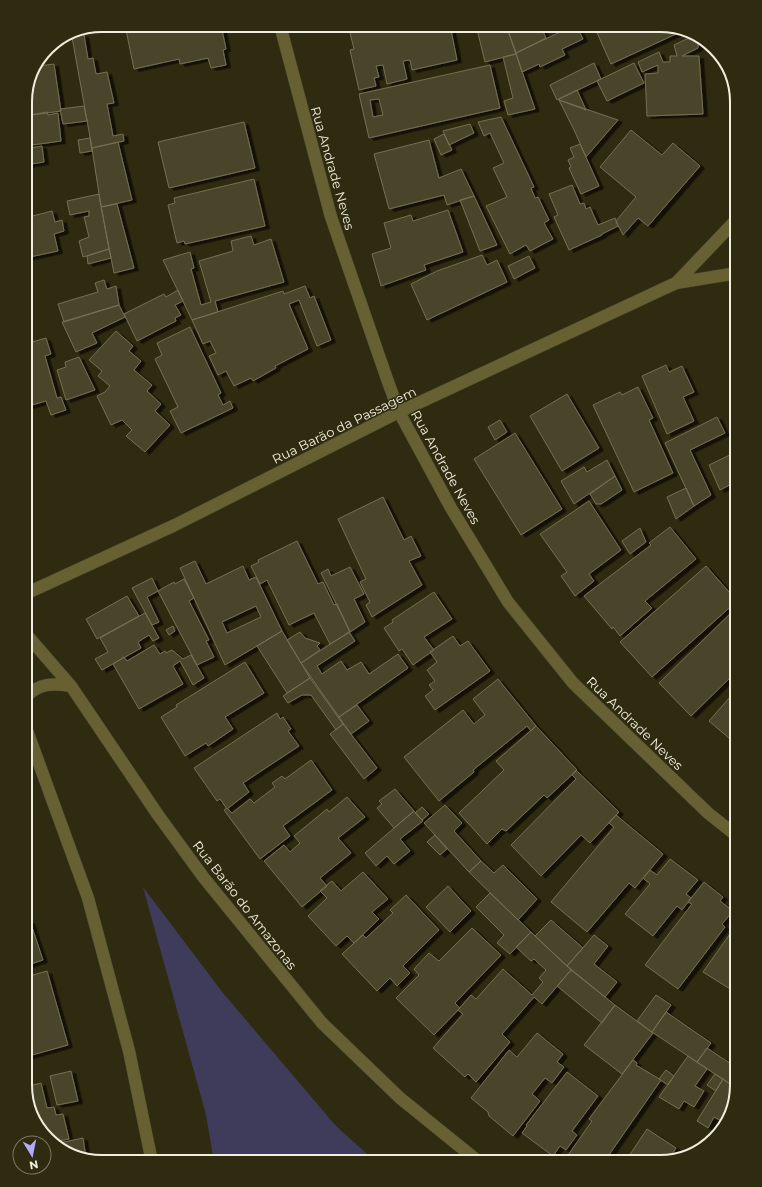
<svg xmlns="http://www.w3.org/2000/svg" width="762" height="1187" viewBox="0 0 762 1187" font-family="Montserrat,sans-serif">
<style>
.green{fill:#3e3c5a}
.building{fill:#4a452a;stroke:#747053;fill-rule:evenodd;filter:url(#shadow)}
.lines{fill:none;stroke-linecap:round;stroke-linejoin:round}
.street-casing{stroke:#4a462d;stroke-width:13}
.street{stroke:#676033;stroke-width:12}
.labels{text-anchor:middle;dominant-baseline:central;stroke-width:3;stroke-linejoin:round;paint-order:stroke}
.street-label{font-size:13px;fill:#f0eede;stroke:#2f2b10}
.rim{fill:none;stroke:#f0eede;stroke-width:2}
</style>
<defs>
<filter id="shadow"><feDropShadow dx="4.5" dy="2.5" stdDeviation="0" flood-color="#0009"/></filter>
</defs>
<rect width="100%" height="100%" fill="#2f2b10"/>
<path class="green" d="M143,887L223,993L336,1126L376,1162H214L206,1115Z"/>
<path class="building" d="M125,25H221L226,49L223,50L226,65L211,68L208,58L180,64L179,59L134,69Z
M396,25H412L413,32L423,30L422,25H450L457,60L412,70L410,60L403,61L407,79L387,84L383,65L376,66L379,77L374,78L376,86L359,90L350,50L354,49L350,33L361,30V32Z
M476,25H506L516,54L485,62Z
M506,25H540L546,38L516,53Z
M575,25H576L583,39L562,49L565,55L540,67L539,64L522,72L516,53Z
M596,25H665L673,28L676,34L611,64L594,26Z
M84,35L88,59L93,58L96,74L107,72L114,103L107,104L113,136L123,134L124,141L92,148L72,37Z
M695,35L698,36V48L682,56H699L703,114L647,116L645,74L658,73V65L642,72L638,62L659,52L663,62H670V56H677L674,45Z
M516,54L535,109L508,115L504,101L513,98L503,57Z
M594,63L601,79L557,100L550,85Z
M634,63L644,83L607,101L597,81Z
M54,64L61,111L25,116V97L39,66Z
M490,65L500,108L369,138L359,94ZM379,99L383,115L373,117L370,100Z
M577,90L586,110L559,100V99Z
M559,100L618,120L586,157L575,132Z
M84,106L87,121L63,124L60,109Z
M47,112L48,115L58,113L61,141L25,146V116Z
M501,117L534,187L531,188L535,198L538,197L549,220L544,223L553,239L530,251L526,245L510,254L486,206L507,197L493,168L504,163L490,133L484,136L478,122Z
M244,122L255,168L169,188L158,142Z
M470,124L474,133L449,145L443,131Z
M631,130L662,155L673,143L700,166L648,226L638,218L623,235L616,221L636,197L600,167Z
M444,134L452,150L441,155L434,139Z
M90,138L92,151L80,153L78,140Z
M429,140L439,178L461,169L474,196L447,205L444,195L389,209L374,154Z
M118,142L132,200L101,207L92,148Z
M580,144L599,186L581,194L569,168L571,167L568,160L574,157L570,148Z
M42,146L44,162L25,165V149Z
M254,179L265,226L185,244L184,241L177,243L168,205L175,203L174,198Z
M572,185L580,204L584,203L586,209L590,207L598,225L615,218L618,226L602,234V235L569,250L554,217L558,215L549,194Z
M99,194L109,249L83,257L79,241L89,237L84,217L89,216V211L70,215L67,201Z
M474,196L497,245L480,251L460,200Z
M117,204L134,268L114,273L101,207Z
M448,210L463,252L424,265L426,270L381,286L372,254L391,248L384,223L411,215L413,221Z
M52,211L55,222L62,220L64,231L54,234L58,251L25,258V218Z
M251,236L254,245L271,239L284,282L215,301L218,312L192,320L163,260L190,252L194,268L191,269L201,305L211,302L199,261L233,251L231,241Z
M109,249L111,258L88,264L87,256Z
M482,255L487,265L497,260L507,282L427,320L411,284L437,271Z
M529,256L535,268L514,279L508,266Z
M104,280L107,289L116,286L119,305L64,322L58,304L98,292L95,283Z
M305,286L310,298L314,296L331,340L317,346L299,300L289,304L308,349L275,366L276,368L253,381L251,378L234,386L226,371L218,375L209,356L216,353L210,341L203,344L192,320L283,291L284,294Z
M178,290L183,301L175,305L181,315L175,318L176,321L137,341L124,314L164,294L166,297Z
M119,305L125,317L92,333L97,343L76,352L62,322Z
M190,327L221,393L218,395L223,405L230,401L233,408L181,433L170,411L178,407L155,359L162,355L157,343Z
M116,331L133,346L129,351L141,361L134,370L152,385L147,391L161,404L155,411L170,425L145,452L126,436L132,430L122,420L111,425L97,396L105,392L110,386L98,376L102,371L89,360Z
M46,338L51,354L45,356L57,398L61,397L66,410L51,415L46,401L25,407V344Z
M79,357L95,390L66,400L57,370L66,367L65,362Z
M666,365L669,372L682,366L694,392L683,397L694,421L667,434L642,376Z
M737,373V407L733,385Z
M638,387L653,418L649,420L673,473L634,492L593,405L620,392L622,395Z
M567,394L599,448L562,471L530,416Z
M717,417L725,433L690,450L711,495L694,506L665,443Z
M500,420L507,432L495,440L488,427Z
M515,433L562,509L521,535L474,459Z
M734,453L737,458V481L720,490L709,465Z
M607,460L615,476L574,504L561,481L584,467L587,472Z
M615,476L622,490L601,504H596L590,494Z
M686,488L694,506L676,519L667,497Z
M383,497L404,540L411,536L421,556L409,561L422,585L372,617L366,605L370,602L360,582L366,579L338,519Z
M589,501L621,550L589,574L594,581L575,596L561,576L567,572L540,534Z
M670,527L696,559L645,601L652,608L620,636L613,627L612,629L584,596L651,545L649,543Z
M640,528L646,542L630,554L622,541Z
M297,541L318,584L323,582L334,605L337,604L350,632L330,644L314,613L289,625L267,580L260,584L251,566L259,562L258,560Z
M195,561L206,584L243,566L249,580L256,577L282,631L225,665L180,568ZM256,606L261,617L227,633L222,622Z
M706,566L737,601L652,677L620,642Z
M350,567L364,594L354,599L365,622L350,632L321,573L328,569L331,576Z
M152,578L158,591L147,597L159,622L152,625L132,588Z
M184,579L194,598L189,601L209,640L206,641L214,657L197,665L158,591L174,582L175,584Z
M434,592L452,619L424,637L434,650L413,665L402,649L399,651L384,628L393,622L392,620Z
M127,596L139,616L97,639L86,619Z
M737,607V671L691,716L659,683Z
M145,613L159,638L153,641L149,635L138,642L141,648L102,670L95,659L108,652L100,638Z
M173,626L175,631L169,635L166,630Z
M282,631L310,678L287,693L257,646Z
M300,632L305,638L320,643L317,646L320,650L301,663L287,640Z
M349,632L355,641L317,666L322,674L341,661L347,670L361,662L369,674L398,654L408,668L339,717L301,663Z
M453,636L460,646L468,641L490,671L435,710L425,696L433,690L429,685L435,681L427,670L437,662L430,652Z
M154,645L160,654L165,651L166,653L172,650L183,659L191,655L204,678L193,685L180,661L173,666L183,684L139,709L113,664L124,657L127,661Z
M245,662L264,693L225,717L233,729L208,746L206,743L185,756L161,717L177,707L176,705Z
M310,678L343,724L336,730L311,695H302L288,703L283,696Z
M498,679L536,726L531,731L527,726L473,770L474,772L439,801L404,757L463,710L474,724L485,715L473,699Z
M737,689V745L709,721Z
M357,705L369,721L351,734L339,717Z
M277,713L280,719L283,717L291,729L288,731L299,746L243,783L249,792L227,809L220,799L217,801L194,768Z
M343,724L377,768L364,779L330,734Z
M536,726L577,770L547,798L544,795L506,831L502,829L487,844L459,813L504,770L496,761Z
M311,760L332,790L283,826L290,836L260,859L224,810L227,808L232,813L250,799L254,803L275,787L272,783L282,776L285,779Z
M576,770L619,812L590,843L581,835L541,876L511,845L576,779L572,775Z
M395,789L414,811L394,828L377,808L382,804L379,801Z
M347,797L365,817L338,838L351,853L320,878L327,886L302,907L264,861L284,845L290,852L300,843L294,836L327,809L329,812Z
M445,805L462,823L454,831L481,861L469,872L424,823Z
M422,807L429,814L422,820L415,813Z
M414,811L423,821L400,839L410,851L394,864L387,856L376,866L365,853Z
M616,815L663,854L635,888L629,883L587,932L551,902L614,827L609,823Z
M435,835L447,849L440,855L427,842Z
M670,859L698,880L686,894L691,898L682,910L677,906L653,936L625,914L650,884L643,878L650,870L657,875Z
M481,861L494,873L503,865L537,899L518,920L469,872Z
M363,872L388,899L372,912L379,919L354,943L347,936L336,946L308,916L327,898L320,891L328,884L332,881L341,891Z
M704,882L723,897L720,901L733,911L722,924L725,927L678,989L645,965L692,904L688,902Z
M448,886L471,911L450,932L426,907Z
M490,893L531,932L510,954L497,943L504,935L476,907Z
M406,895L439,930L403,966L410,973L397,986L390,978L377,991L342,954L363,935L366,938L393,913L390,910Z
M551,920L583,948L567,966L535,936Z
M30,921L43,960L25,966V922Z
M737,924V989L735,992L703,972Z
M472,928L501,955L455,1003L460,1008L434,1035L396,998L419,975L414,969L429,953L439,961Z
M531,932L571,970L542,1004L534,997L502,1034L510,1042L476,1082L468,1074L465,1077L433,1048L463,1014L458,1010L471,995L476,999L503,969L532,995L543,982L539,978L546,970L534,959L531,961L516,947Z
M594,935L608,946L594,964L617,982L605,997L567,966Z
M571,970L615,1005L602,1023L557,986Z
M47,971L68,1045L25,1057V982H27L26,977Z
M656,995L671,1005L652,1032L637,1021Z
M615,1005L653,1033L622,1074L584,1045Z
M666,1012L711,1043L697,1062L652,1032Z
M537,1033L563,1054L557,1062L564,1067L552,1083L545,1078L532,1094L540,1101L513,1136L489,1116L488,1112L471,1098L509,1050L517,1057Z
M707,1048L737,1068L736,1088L697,1062Z
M688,1056L707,1069L695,1086L704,1091L694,1107L684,1101L679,1109L659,1097Z
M633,1060L637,1063L636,1065L661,1080L604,1162H579L568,1155L592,1121L589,1119Z
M666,1070L674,1076L668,1085L659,1079Z
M71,1071L78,1101L57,1105L50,1076Z
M567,1072L598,1096L572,1131L577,1135L566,1150L560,1146L553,1156L522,1133L527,1126L526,1125Z
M715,1074L723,1079L716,1091L707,1085Z
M723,1079L736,1088L727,1124L714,1117L708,1128L697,1121Z
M41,1083L47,1108L54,1107L56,1115L63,1114L69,1139L53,1142L33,1119L25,1087Z
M647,1129L676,1148L668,1160L660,1162H625Z
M83,1138L86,1158L92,1157V1160L59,1149L55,1144Z
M696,1148L699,1149L692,1155Z"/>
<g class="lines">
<defs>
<path id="street" d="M280,25L331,217L387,379L399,412L451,508L508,602L573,683L708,813L737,836
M676,283L737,219
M25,594L175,525L399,412L676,283L737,273
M25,633L71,686L158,815L204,878L322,1023L400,1098L479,1162
M25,697C40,683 52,683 71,686
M25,725L88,898L129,1051L152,1162"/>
</defs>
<use href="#street" class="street-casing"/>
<use href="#street" class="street"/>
</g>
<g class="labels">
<g class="street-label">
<text transform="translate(333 168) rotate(74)">Rua Andrade Neves</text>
<text transform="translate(344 425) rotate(-26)">Rua Barão da Passagem</text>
<text transform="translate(446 467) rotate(61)">Rua Andrade Neves</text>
<text transform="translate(635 723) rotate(44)">Rua Andrade Neves</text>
<text transform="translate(245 905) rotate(52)">Rua Barão do Amazonas</text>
</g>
</g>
<path d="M0 0H762V1187H0ZM102 32H660A70 70 0 0 1 730 102V1085A70 70 0 0 1 660 1155H102A70 70 0 0 1 32 1085V102A70 70 0 0 1 102 32Z" fill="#2f2b10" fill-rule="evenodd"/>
<path class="rim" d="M102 32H660A70 70 0 0 1 730 102V1085A70 70 0 0 1 660 1155H102A70 70 0 0 1 32 1085V102A70 70 0 0 1 102 32Z"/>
<g transform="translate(32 1155) rotate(170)"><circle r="19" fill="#2f2b10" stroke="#7c7962"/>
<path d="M0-3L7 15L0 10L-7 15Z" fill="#b2adfa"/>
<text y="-6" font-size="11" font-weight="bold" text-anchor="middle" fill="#f0eede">N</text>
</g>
</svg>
